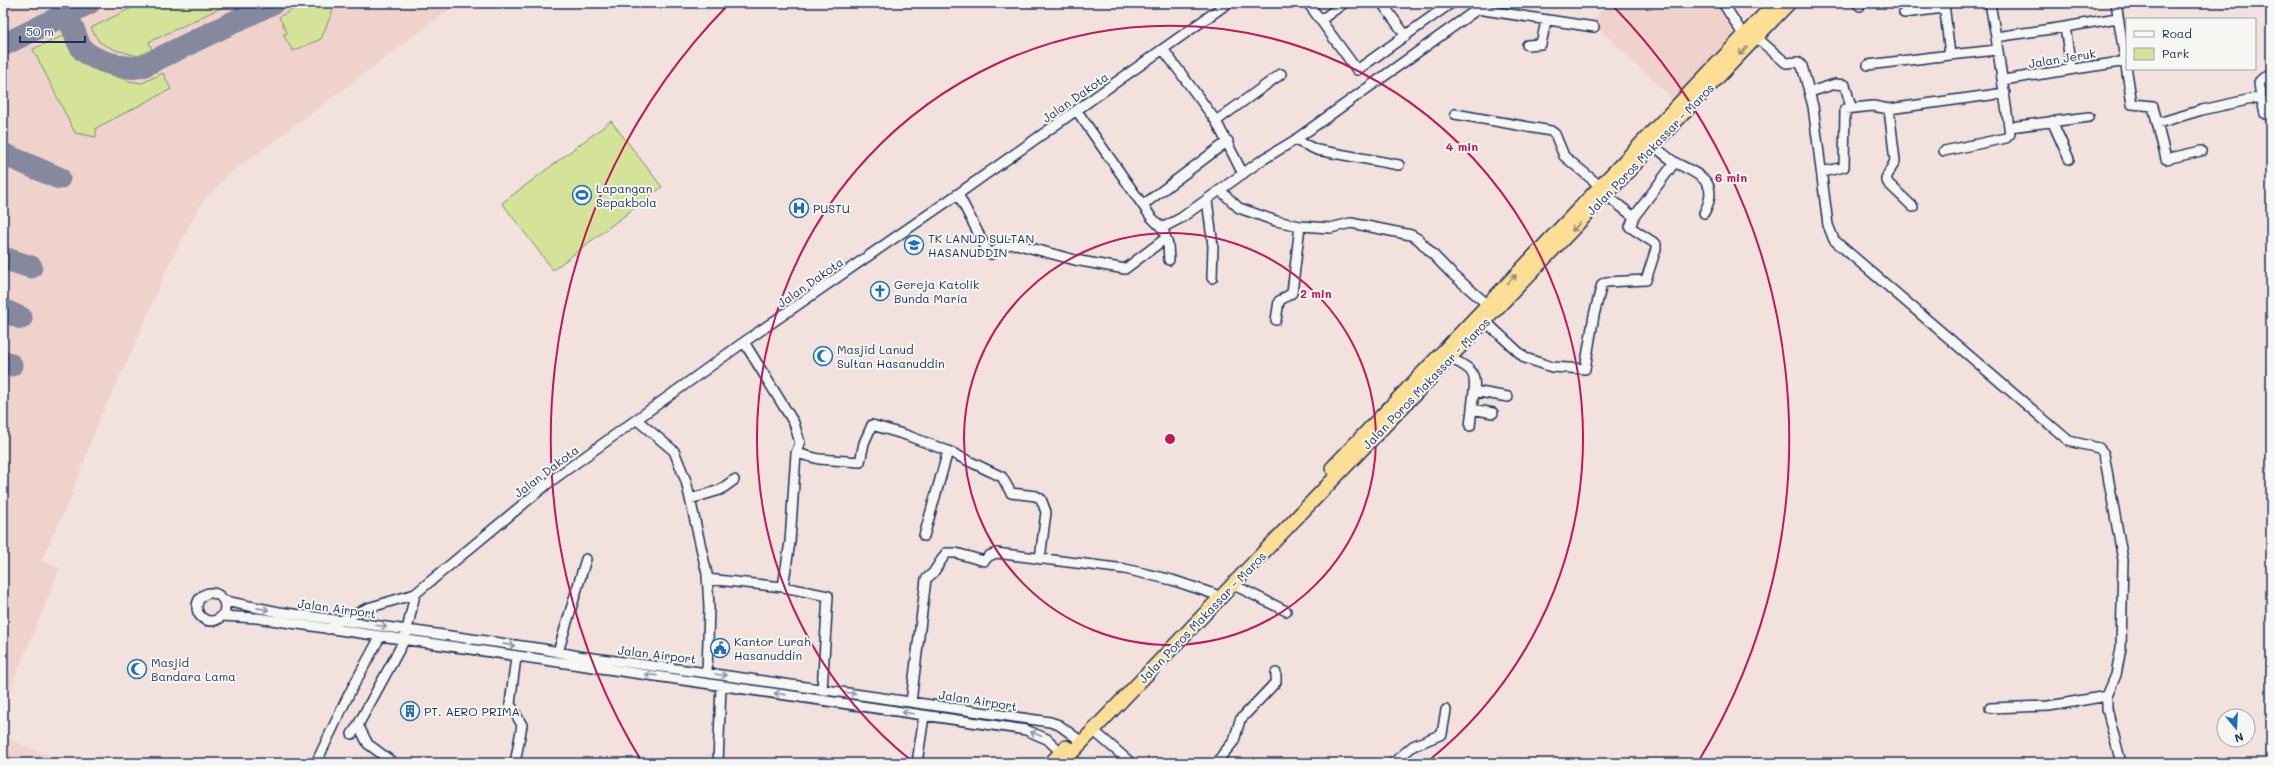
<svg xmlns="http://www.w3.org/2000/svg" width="2274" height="766" viewBox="0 0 2274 766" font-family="Mali,sans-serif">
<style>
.built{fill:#f0d2cd}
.green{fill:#d4e397;stroke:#78897a}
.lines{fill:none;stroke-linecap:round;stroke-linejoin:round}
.taxiway{stroke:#86889d;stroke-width:23}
.minor-casing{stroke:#1b2f5e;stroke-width:12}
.highway-casing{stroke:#1b2f5e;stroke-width:16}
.minor{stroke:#f6f6f2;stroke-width:9}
.highway{stroke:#fcde96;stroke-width:13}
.oneway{stroke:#8c867a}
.oneway2{stroke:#8892a8}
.ring{fill:none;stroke:#c2185b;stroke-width:2}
.labels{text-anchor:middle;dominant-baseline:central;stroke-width:4;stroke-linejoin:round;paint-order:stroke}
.street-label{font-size:12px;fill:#1b2f5e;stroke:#f6f6f2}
.poi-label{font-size:12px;fill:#1b2f5e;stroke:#f6f6f2;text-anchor:start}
.centre{fill:#c2185b;stroke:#f6f6f2;stroke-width:2}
.ring-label{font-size:12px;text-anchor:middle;font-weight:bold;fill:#c2185b;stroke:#f6f6f2;stroke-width:4;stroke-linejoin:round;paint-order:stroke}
</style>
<rect width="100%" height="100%" fill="#f2e1dc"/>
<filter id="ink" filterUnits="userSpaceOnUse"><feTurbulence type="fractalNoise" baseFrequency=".025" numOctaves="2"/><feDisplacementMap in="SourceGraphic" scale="8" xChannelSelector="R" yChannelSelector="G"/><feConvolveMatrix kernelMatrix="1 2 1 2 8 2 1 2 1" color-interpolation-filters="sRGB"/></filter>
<g filter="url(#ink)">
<path class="built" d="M3,3H458L226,177L199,207L169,264L131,353L98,422L70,499L41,561L60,568L3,707Z
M1606,3H1708L1715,10L1719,6L1738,33L1675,101L1593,23Z
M3,737L67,763H3Z"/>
<path class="green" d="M141,3H231L149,42L152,50L138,56L115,50L99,42L91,28Z
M305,3H336L321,39L293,51L283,35L287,33L279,17Z
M65,35L80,60L87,66L129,81L142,83L163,73L171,89L96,128V137L75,133L33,49Z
M611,121L662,187L553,270L502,203Z"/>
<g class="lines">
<path class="taxiway" d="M60,17C77,21 73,40 84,51C95,61 129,71 143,66L273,3
M3,45L89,3
M3,154L59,178
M3,258L31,267
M3,310L21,318
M3,361L11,365"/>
<defs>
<path id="minor" d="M1308,3L1357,70L1451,3
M1382,3L1406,36
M1723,3L1744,36
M1857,3L1860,6
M1944,3L1950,55L1997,50
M1990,3L1996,37L2065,27L2071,68
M2116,3L2132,104L2153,106L2166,159L2201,151
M1477,9L1594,27
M1904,13L1944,8
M1321,20L1344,3
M2065,27L2117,18
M1756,37L1786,63L1798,62L1802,66L1813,106L1828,225L1834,240L2069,441L2099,448L2104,454L2123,560L2121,648L2116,675L2107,696V709L2121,763
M1527,45L1541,44L1546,21
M1163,49L1216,121L1243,174
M1868,65L1950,55
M2003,80L2127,61
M1810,92L1835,84L1845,85L1851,107
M2261,97L2265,114L2271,115
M1889,109L1895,161L1886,178L1888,183L1913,207
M1077,111L1151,217L1162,228L1181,218L1259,162L1295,140L1486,3
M1455,114L1551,131L1555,134L1564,156L1600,186
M1216,121L1281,74
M2052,121L2069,159
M2158,123L2202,110L2261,97L2259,83L2263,78L2271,75
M2010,127L2089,117
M1295,140L1317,150L1399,165
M1653,145C1660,151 1668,158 1676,163C1699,175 1721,181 1704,213
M1944,151L2006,138L2010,134L1996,37
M1822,172L1844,167L1845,109L1873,106L1889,109L2005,93
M1221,191L1239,208L1276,221L1300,226L1330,228L1351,223L1411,235L1418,239L1451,273L1488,305
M958,194L987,250L991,254L1004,245L1016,244L1075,260L1125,269L1166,238
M1207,200L1213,246L1212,278
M1143,205L1228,141
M1634,217L1675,162
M1164,232L1168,245L1169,260
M1276,320L1279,301L1292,293L1300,226
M1485,321L1525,358L1552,367L1585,369L1594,315L1602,284L1606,282L1646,280L1656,249V244L1630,227L1634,217L1606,195
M744,342L794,423L800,443L796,453L819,459L860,462L864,443L872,425L906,435L948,451L924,536
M1450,358C1467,367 1477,369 1474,391L1508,397
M1472,409L1493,413
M637,420L674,451L686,481L707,574L709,607L707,673
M1470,426L1474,391
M948,451L1002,477L1011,493L1036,496L1041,499L1046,512L1040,559
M796,453L790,542L783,587L828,596L822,690
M690,499L720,490L734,480
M707,579L783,587
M1234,585L1286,611
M197 607a14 14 0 1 1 28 0a14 14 0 1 1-28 0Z
M225,601L279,612L543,649L578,656L707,673L1050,722L1059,725L1082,742
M222,616L257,618L1026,730L1047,739L1064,755
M328,629L342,620L368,608L415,594L551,481L744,342L958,194L1228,3
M558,652L586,559
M911,702L926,579L933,573L946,553H956L984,561L989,556L996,553L1125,569L1172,580L1214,594
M1990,708L2049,706L2107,696
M1093,730L1131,763
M352,734L358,725
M391,761L368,744L358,725L405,639L415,594
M316,763L349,694L380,637
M515,763L522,725L510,704L516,657
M718,763L721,686
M917,763L924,716
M1218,763L1223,754L1234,741L1240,720L1276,682V673
M1393,763L1413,746L1442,734L1446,710"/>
<path id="highway" d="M1332,468L1775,3
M1051,763L1066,747
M1062,763L1789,3"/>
</defs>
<use href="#minor" class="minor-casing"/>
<use href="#highway" class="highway-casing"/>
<use href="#minor" class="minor"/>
<use href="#highway" class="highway"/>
</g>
<defs><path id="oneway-shaft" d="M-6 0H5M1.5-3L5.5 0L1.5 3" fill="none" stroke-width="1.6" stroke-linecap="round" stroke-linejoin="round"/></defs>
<g class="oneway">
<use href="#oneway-shaft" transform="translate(1743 51) rotate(134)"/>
<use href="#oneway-shaft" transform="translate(1576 227) rotate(134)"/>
<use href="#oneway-shaft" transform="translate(1512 279) rotate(-46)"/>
</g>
<g class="oneway2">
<use href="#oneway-shaft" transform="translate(263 609) rotate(11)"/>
<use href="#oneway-shaft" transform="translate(381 626) rotate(9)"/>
<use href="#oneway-shaft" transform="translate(509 645) rotate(8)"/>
<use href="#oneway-shaft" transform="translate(651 675) rotate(-173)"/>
<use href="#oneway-shaft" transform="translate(721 675) rotate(9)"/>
<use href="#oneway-shaft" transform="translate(850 693) rotate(7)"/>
<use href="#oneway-shaft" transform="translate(780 694) rotate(-172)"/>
<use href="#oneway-shaft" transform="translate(908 713) rotate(-172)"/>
<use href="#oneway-shaft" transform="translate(1036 734) rotate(-157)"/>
</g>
</g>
<g class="ring">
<circle cx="1170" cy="439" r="206"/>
<path d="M913 762A413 413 0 1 1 1427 762"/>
<path d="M642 762A619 619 0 0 1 728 5M1612 5A619 619 0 0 1 1698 762"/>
</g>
<defs>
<symbol id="stadium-ring" viewBox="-11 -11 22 22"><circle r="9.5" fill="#f6f6f2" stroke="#1f6fb2" stroke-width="1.5"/><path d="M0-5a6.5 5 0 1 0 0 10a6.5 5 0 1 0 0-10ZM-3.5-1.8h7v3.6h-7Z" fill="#1f6fb2"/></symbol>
<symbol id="hospital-ring" viewBox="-11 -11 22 22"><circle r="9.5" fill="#f6f6f2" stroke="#1f6fb2" stroke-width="1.5"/><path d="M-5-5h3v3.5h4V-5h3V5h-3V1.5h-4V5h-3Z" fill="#1f6fb2"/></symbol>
<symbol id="school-ring" viewBox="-11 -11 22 22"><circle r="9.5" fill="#f6f6f2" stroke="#1f6fb2" stroke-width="1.5"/><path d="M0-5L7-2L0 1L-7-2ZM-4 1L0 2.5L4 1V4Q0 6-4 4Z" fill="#1f6fb2"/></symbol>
<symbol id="church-ring" viewBox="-11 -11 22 22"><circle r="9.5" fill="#f6f6f2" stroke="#1f6fb2" stroke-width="1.5"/><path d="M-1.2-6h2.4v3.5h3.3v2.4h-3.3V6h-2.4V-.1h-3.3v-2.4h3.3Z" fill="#1f6fb2"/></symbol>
<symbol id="mosque-ring" viewBox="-11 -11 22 22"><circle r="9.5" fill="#f6f6f2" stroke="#1f6fb2" stroke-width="1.5"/><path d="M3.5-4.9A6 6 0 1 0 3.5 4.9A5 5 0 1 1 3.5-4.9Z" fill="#1f6fb2"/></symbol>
<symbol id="civic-ring" viewBox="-11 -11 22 22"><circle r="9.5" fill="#f6f6f2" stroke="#1f6fb2" stroke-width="1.5"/><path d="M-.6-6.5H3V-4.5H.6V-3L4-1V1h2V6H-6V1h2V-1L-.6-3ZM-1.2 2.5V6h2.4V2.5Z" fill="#1f6fb2"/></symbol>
<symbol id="building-ring" viewBox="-11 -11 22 22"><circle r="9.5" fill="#f6f6f2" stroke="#1f6fb2" stroke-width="1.5"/><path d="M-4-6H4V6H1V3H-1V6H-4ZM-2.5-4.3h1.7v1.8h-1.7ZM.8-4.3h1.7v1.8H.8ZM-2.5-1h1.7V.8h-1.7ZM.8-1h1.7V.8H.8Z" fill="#1f6fb2"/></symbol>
</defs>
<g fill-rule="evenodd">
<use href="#stadium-ring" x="571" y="184" width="22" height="22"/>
<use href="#hospital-ring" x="788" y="197" width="22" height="22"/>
<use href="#school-ring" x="903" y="234" width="22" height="22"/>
<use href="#church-ring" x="869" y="280" width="22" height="22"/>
<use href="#mosque-ring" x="812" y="345" width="22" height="22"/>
<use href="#civic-ring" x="709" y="637" width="22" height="22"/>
<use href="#mosque-ring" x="126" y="658" width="22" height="22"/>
<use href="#building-ring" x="399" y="700" width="22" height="22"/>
</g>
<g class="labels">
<g class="street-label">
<text transform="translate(2062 58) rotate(-9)">Jalan Jeruk</text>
<text transform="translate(1075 97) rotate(-35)">Jalan Dakota</text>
<text transform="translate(1650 149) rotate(-46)">Jalan Poros Makassar - Maros</text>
<text transform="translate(810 282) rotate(-35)">Jalan Dakota</text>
<text transform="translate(1426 383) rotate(-46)">Jalan Poros Makassar - Maros</text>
<text transform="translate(546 471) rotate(-37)">Jalan Dakota</text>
<text transform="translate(337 608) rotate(8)">Jalan Airport</text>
<text transform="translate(1202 617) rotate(-46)">Jalan Poros Makassar - Maros</text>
<text transform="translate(657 654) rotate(7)">Jalan Airport</text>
<text transform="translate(978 700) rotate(9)">Jalan Airport</text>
</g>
<g class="poi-label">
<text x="596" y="188">Lapangan<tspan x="596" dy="14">Sepakbola</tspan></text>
<text x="813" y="208">PUSTU</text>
<text x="928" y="238">TK LANUD SULTAN<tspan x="928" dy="14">HASANUDDIN</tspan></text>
<text x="894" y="284">Gereja Katolik<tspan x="894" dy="14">Bunda Maria</tspan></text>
<text x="837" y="349">Masjid Lanud<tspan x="837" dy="14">Sultan Hasanuddin</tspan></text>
<text x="734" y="641">Kantor Lurah<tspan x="734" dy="14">Hasanuddin</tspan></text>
<text x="151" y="662">Masjid<tspan x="151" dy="14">Bandara Lama</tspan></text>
<text x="424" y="711">PT. AERO PRIMA</text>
</g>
</g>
<circle cx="1170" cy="439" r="6" class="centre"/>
<g class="ring-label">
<text x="1462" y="151">4 min</text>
<text x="1731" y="182">6 min</text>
<text x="1316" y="298">2 min</text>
</g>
<rect width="2274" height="766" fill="none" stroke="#f6f6f2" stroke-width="16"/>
<rect x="8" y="8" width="2258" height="750" fill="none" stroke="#1b2f5e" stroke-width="1.5" filter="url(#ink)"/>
<rect x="2126" y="18" width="130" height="52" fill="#f6f6f2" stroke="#9ea6b7"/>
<rect x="2134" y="31" width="20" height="6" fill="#f6f6f2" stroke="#9ea6b7"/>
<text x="2162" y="38" font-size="12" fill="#1b2f5e">Road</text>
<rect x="2134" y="48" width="20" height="12" fill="#d4e397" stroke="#9ea6b7"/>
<text x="2162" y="58" font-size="12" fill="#1b2f5e">Park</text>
<g transform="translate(2236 728) rotate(162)"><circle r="19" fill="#f6f6f2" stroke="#9ea6b7"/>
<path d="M0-3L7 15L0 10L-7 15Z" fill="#1f6fb2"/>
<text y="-6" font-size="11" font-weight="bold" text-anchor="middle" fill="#1b2f5e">N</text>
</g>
<path d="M20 36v6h65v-6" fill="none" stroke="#1b2f5e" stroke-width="2"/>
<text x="26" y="36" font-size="12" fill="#1b2f5e" stroke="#f6f6f2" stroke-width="3" paint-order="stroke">50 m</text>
</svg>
